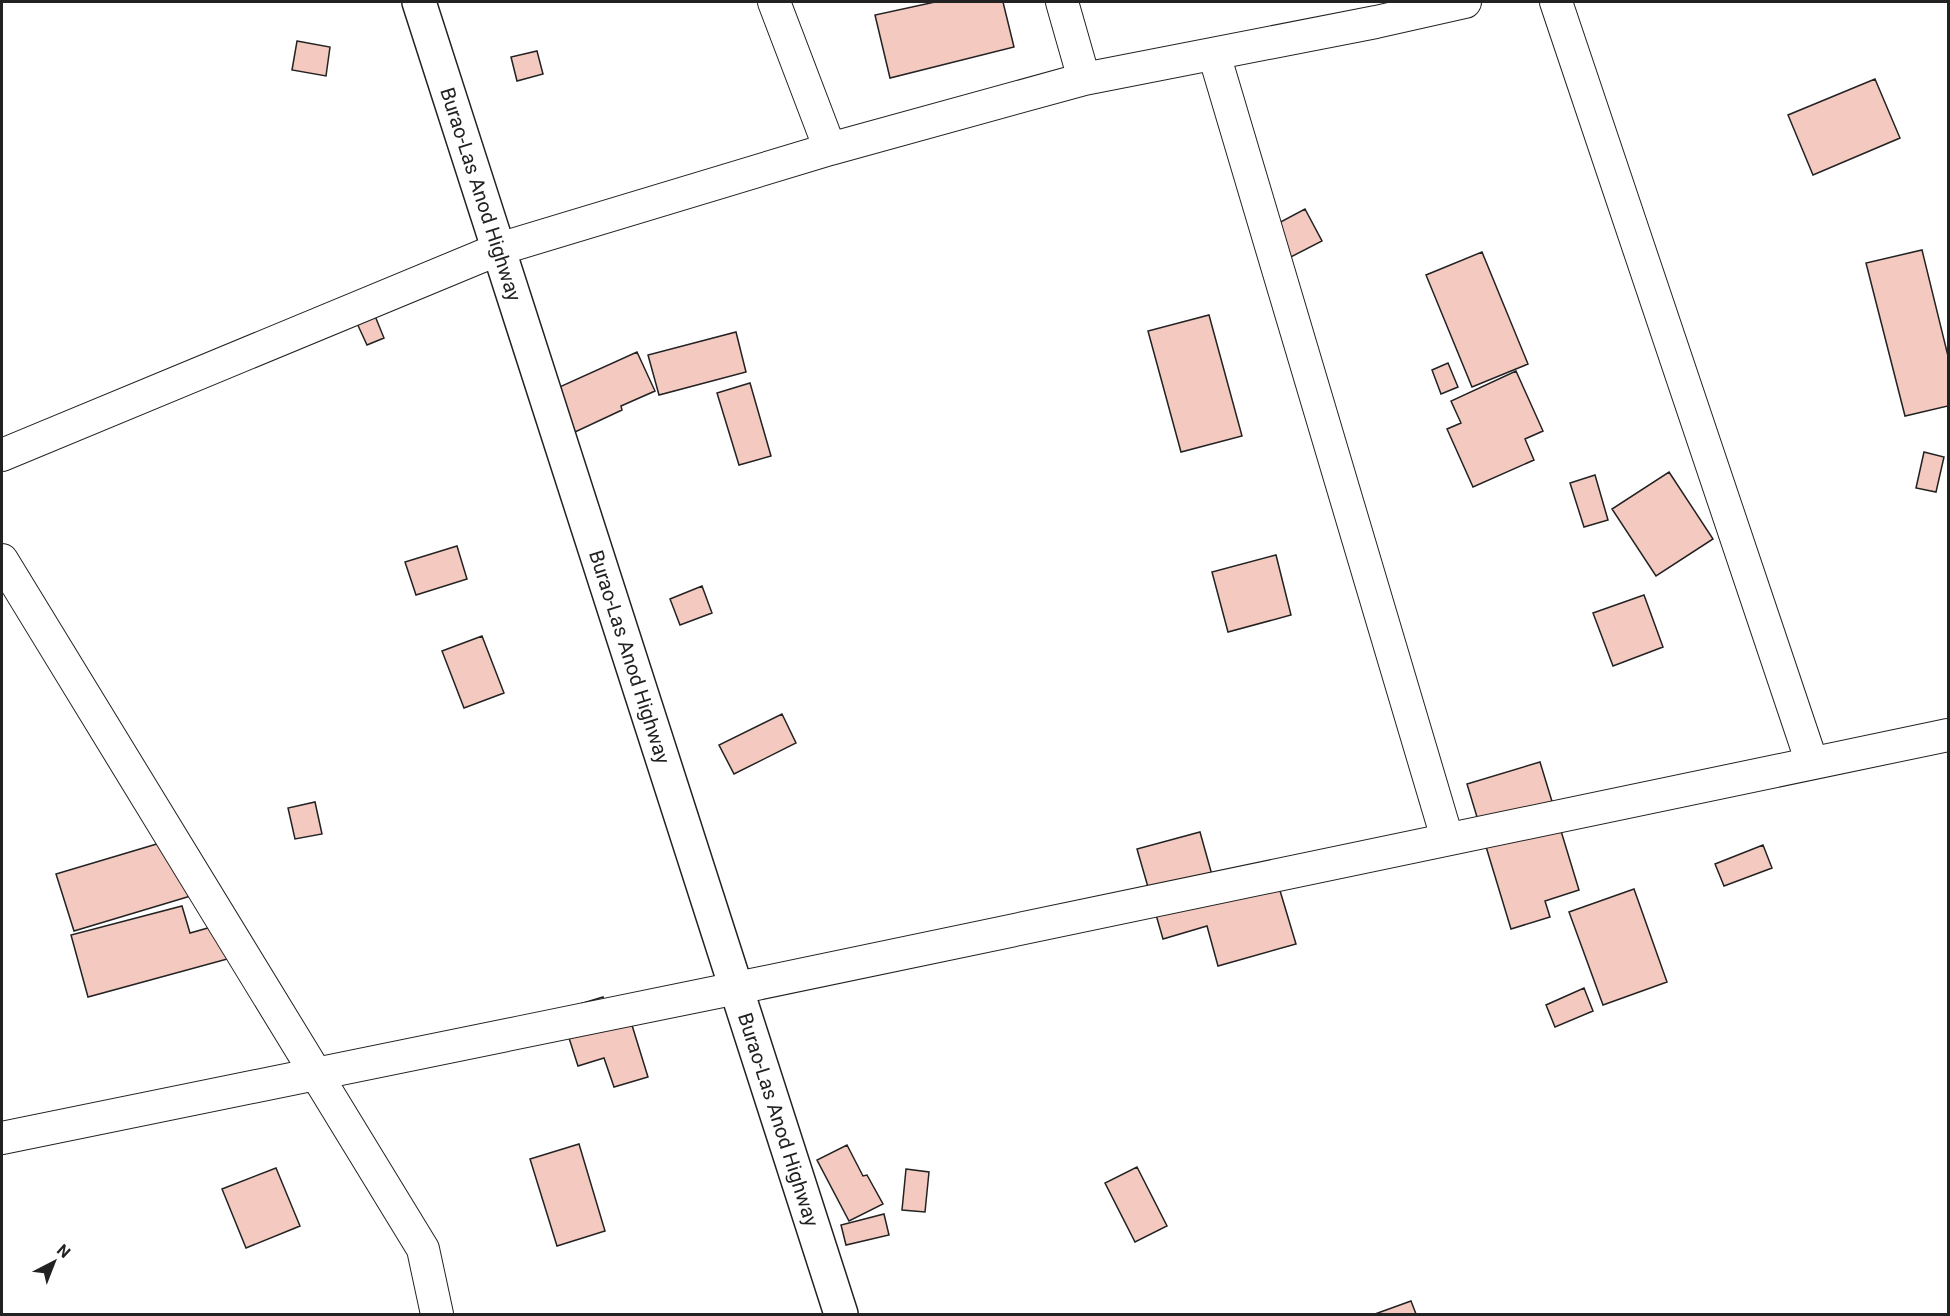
<svg xmlns="http://www.w3.org/2000/svg" width="1950" height="1316" viewBox="0 0 1950 1316" font-family="Roboto,sans-serif">
<style>
.building{fill:#f3c9c0;stroke:#222;stroke-width:1.5}
.lines{fill:none;stroke-linecap:round;stroke-linejoin:round}
.street-casing{stroke:#222;stroke-width:34}
.highway-casing{stroke:#222;stroke-width:36}
.street{stroke:#fff;stroke-width:32}
.highway{stroke:#fff;stroke-width:33}
.labels{text-anchor:middle;dominant-baseline:central;stroke-width:4.5;stroke-linejoin:round;paint-order:stroke}
.street-label{font-size:20px;fill:#222;stroke:#fff}
</style>
<rect width="100%" height="100%" fill="#fff"/>
<path class="building" d="M935,2H1003L1014,47L890,78L875,15Z
M297,41L330,47L326,76L292,70Z
M537,51L543,74L517,81L511,57Z
M1875,79L1900,138L1813,175L1788,115Z
M1305,209L1322,241L1279,263L1262,232Z
M1922,250L1948,356V406L1905,416L1866,263Z
M1482,252L1528,364L1472,387L1426,275Z
M373,311L384,338L367,345L355,319Z
M1209,315L1242,436L1181,452L1148,331Z
M736,332L746,372L659,395L648,355Z
M637,352L655,391L621,406L622,410L575,432L555,389Z
M1448,363L1458,387L1441,394L1432,370Z
M1516,371L1543,431L1525,439L1534,460L1473,487L1447,429L1461,423L1451,401Z
M750,383L771,456L739,465L717,393Z
M1924,452L1944,457L1936,492L1916,488Z
M1669,472L1713,539L1656,576L1612,509Z
M1595,475L1608,520L1584,527L1570,483Z
M457,546L467,579L416,595L405,562Z
M1276,555L1291,615L1228,632L1212,572Z
M702,586L712,613L680,625L670,599Z
M1644,595L1663,647L1613,666L1593,613Z
M482,636L504,693L464,708L442,651Z
M782,714L796,743L734,774L719,745Z
M1540,762L1579,890L1545,901L1550,917L1511,929L1467,784Z
M315,802L322,834L295,839L288,808Z
M1200,832L1219,900L1278,884L1296,944L1218,966L1207,926L1163,939L1137,849Z
M187,835L204,892L74,931L56,874Z
M1763,845L1772,868L1724,886L1715,864Z
M1634,889L1667,982L1603,1005L1569,912Z
M182,906L190,933L222,924L231,958L88,997L71,935Z
M1584,988L1593,1011L1555,1027L1546,1005Z
M603,997L613,1028L631,1022L648,1077L614,1087L604,1058L578,1066L560,1010Z
M579,1144L605,1231L557,1246L530,1159Z
M847,1145L863,1176L867,1175L883,1204L849,1221L817,1160Z
M1137,1167L1167,1226L1135,1242L1105,1183Z
M276,1168L300,1226L246,1248L222,1189Z
M906,1169L929,1172L925,1212L902,1210Z
M884,1214L889,1235L846,1245L841,1225Z
M1411,1301L1416,1314H1375Z"/>
<g class="lines">
<defs>
<path id="street" d="M774,2L830,149
M1062,2L1084,79
M1556,2L1812,763
M1214,54L1447,838
M2,455L499,249L830,149L1084,79L1376,22L1465,2
M2,560L423,1249L437,1314
M2,1138L737,988L1948,735"/>
<g id="highway">
<path id="s1" d="M419,2L841,1314"/>
</g>
</defs>
<use href="#street" class="street-casing"/>
<use href="#highway" class="highway-casing"/>
<use href="#street" class="street"/>
<use href="#highway" class="highway"/>
</g>
<g class="labels">
<g class="street-label">
<text stroke="none"><textPath href="#s1" startOffset="202">Burao-Las Anod Highway</textPath></text>
<text stroke="none"><textPath href="#s1" startOffset="688">Burao-Las Anod Highway</textPath></text>
<text stroke="none"><textPath href="#s1" startOffset="1174">Burao-Las Anod Highway</textPath></text>
</g>
</g>
<rect width="1950" height="1316" fill="none" stroke="#222222" stroke-width="6"/>
<g transform="translate(54 1262) rotate(42)" stroke="#ffffff" stroke-width="4.5" paint-order="stroke">
<path d="M0-4.5L10 22L0 15L-10 22Z" fill="#222222"/>
<text y="-9" font-size="16" font-weight="bold" text-anchor="middle" fill="#222222">N</text>
</g>
</svg>
